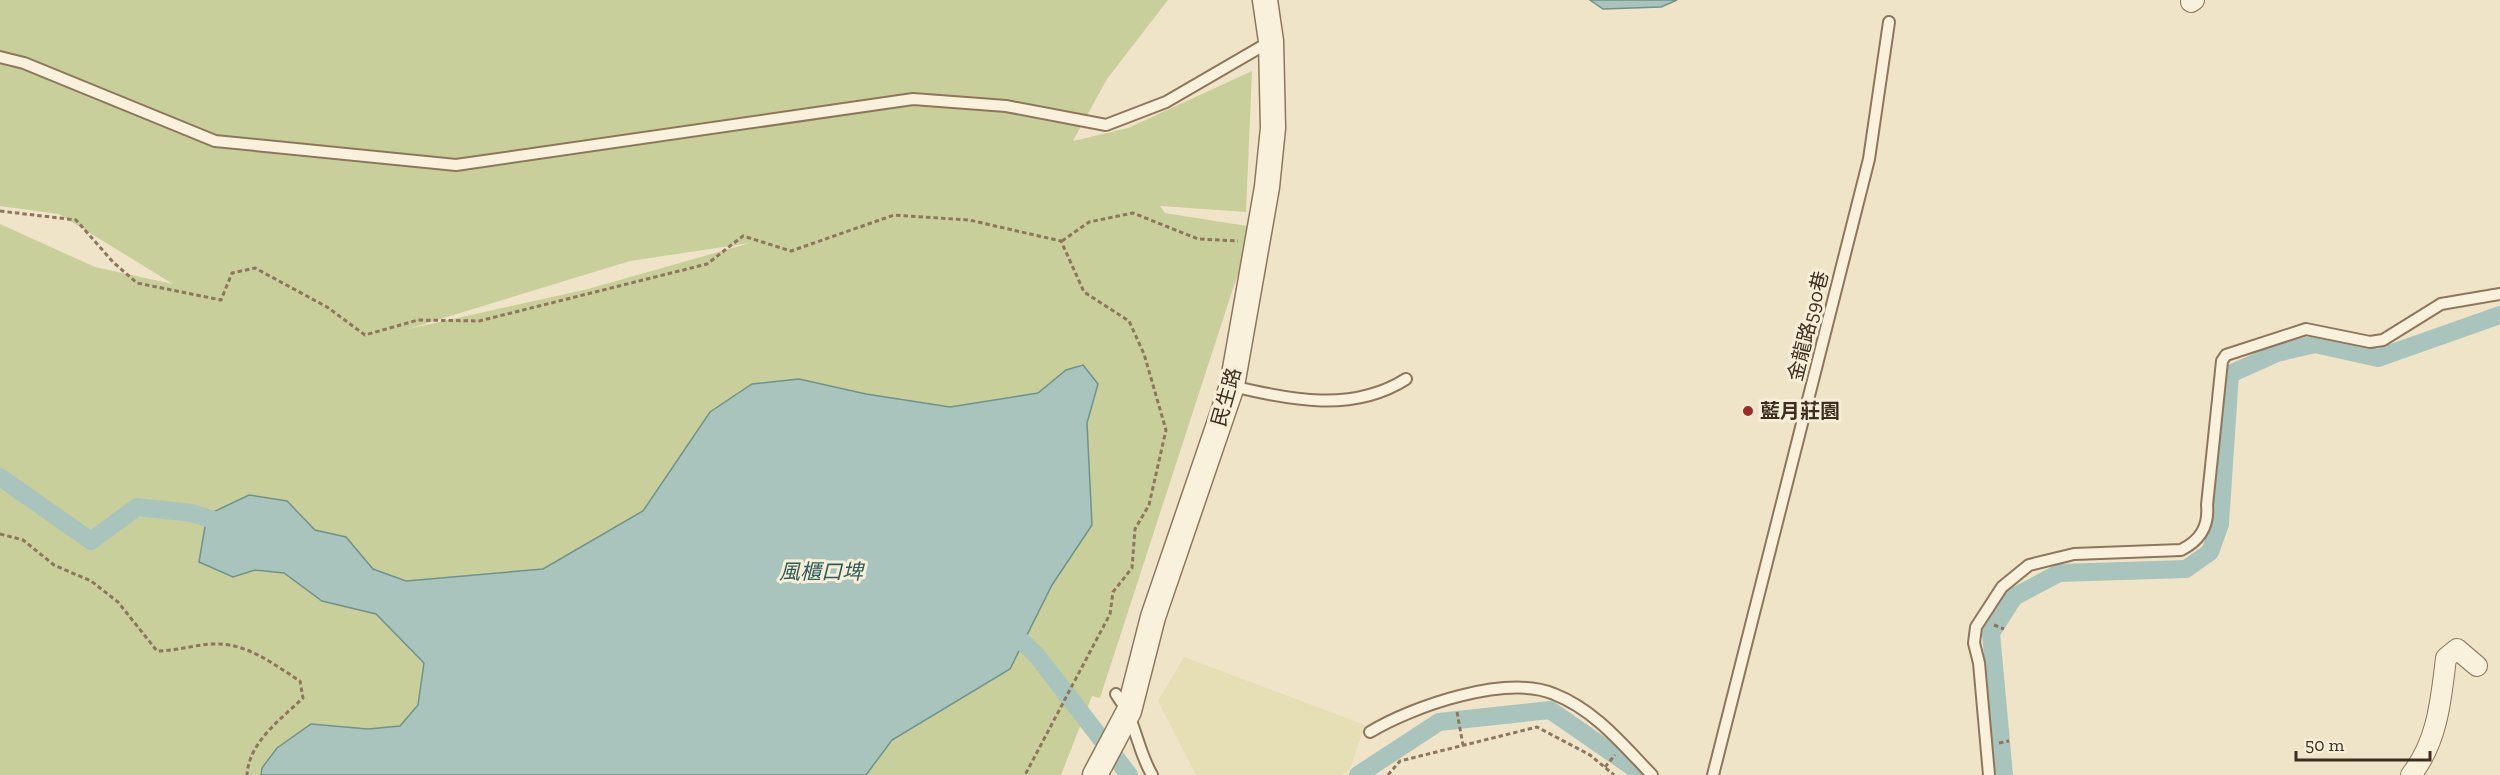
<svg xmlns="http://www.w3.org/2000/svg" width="2500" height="775" viewBox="0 0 2500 775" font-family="'Zilla Slab','Noto Sans TC',serif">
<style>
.farmland{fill:#e6deb5}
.green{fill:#c9cf9b;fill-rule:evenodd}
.water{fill:#a9c4bc;stroke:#6f938a;stroke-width:1.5}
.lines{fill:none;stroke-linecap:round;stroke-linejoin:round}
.canal{stroke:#a9c4bc;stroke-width:18}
.service-casing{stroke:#8d765c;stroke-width:14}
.minor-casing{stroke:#8d765c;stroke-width:22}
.tertiary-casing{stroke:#8d765c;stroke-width:27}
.path{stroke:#8d765c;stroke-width:3;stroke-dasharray:4.5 3;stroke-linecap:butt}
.service{stroke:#faf1dc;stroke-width:10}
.minor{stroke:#faf1dc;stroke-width:20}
.tertiary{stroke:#faf1dc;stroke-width:24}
.poi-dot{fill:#9e2a2b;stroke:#f7eed8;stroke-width:2}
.labels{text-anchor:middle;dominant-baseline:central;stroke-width:6;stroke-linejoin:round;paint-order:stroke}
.street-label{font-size:20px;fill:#3d2e20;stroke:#f7eed8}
.poi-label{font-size:20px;font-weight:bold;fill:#3d2e20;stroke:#f7eed8;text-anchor:start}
.water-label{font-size:21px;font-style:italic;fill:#2f5d5a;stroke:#f7eed8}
</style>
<rect width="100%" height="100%" fill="#f0e4c8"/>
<path class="farmland" d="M1184,657L1365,725L1350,769L1342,775H1196L1158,701Z"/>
<path class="green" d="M0,0H1168L1107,79L1073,141L1128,128L1252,71L1246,212L1160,206L1165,213L1253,227L1100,698L1092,696L1061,775H0V224L95,267L173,284L59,214L0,206ZM750,243L588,289L408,329L630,261Z"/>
<path class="water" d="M1590,0H1677L1661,7L1603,9Z
M1083,365L1098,384L1087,423L1092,525L1052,585L1010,669L892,740L866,775H261L262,768L277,748L311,724L368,729L400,726L418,705L424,663L376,614L322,601L284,573L255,570L233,577L199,562L207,515L249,495L287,501L315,530L346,537L373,569L406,581L543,569L643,511L710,412L752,384L799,379L866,394L950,407L1038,393L1066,370Z"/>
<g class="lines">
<path class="canal" d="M0,477L91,541L137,507L192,513L228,525
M1000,641L1023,642L1038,657L1129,775
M1358,775L1439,722L1550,710L1644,775
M2004,775L1991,633L2014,597L2059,573L2186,569L2210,552L2220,524L2230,374L2277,353L2315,344L2378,358L2500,315"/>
<defs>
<path id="service" d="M0,57L24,63L215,141L456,165L913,99L1006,106L1106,125L1166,102L1271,41
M1232,386C1290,400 1353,413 1406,379
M1116,694C1137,722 1136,747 1152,775
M1370,732C1413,706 1506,674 1554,694C1595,710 1623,745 1652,775
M1713,775L1869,159L1889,22
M1989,775L1979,663L1974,643L1976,627L2002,587L2029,565L2074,554L2181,550C2201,540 2209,526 2207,505L2222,361L2226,355L2306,329L2370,342L2383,340L2441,304L2500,294"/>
<path id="minor" d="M2191,2L2194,0
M2411,775C2438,741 2441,699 2446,658L2457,649L2477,666"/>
<path id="tertiary" d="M1095,775L1129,711L1153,617L1232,386L1267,187L1273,128L1271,41L1265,0"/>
</defs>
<use href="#service" class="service-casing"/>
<use href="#minor" class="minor-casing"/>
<use href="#tertiary" class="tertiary-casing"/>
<path class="path" d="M0,211L76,220L113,262L137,283L221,300L232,273L255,268L327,307L365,335L418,320L479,321L707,264L743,236L791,251L894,215L969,220L1061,241L1084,292L1129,321L1144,354L1166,430L1149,505L1135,529L1132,568L1113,592L1110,614L1025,775
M1062,241L1089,222L1133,213L1198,239L1238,241
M0,534L23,540L54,565L91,581L118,602L157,651C176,651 193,645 212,644C246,642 273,664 300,681L303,698C280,720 249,742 247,775
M1994,625L2004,629
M1457,712L1463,745
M1999,743L2009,741
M1605,767L1615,755
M1388,775L1400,761L1537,727L1590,755L1614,775"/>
<use href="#service" class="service"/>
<use href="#minor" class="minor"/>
<use href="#tertiary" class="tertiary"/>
</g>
<circle class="poi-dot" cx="1748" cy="411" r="6"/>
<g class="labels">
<g class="street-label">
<text transform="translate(1808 326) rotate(-76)">金龍路590巷</text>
<text transform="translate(1226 397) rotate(-74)">民生路</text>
</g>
<g class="poi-label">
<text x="1760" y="411">藍月莊園</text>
</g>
<g class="water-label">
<text x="821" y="571">風櫃口埤</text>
</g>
</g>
<path d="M2296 751v9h134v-9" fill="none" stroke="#3d2e20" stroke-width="3"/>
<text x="2305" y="751" font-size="18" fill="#3d2e20" stroke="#f7eed8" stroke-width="4.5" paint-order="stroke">50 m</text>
</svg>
